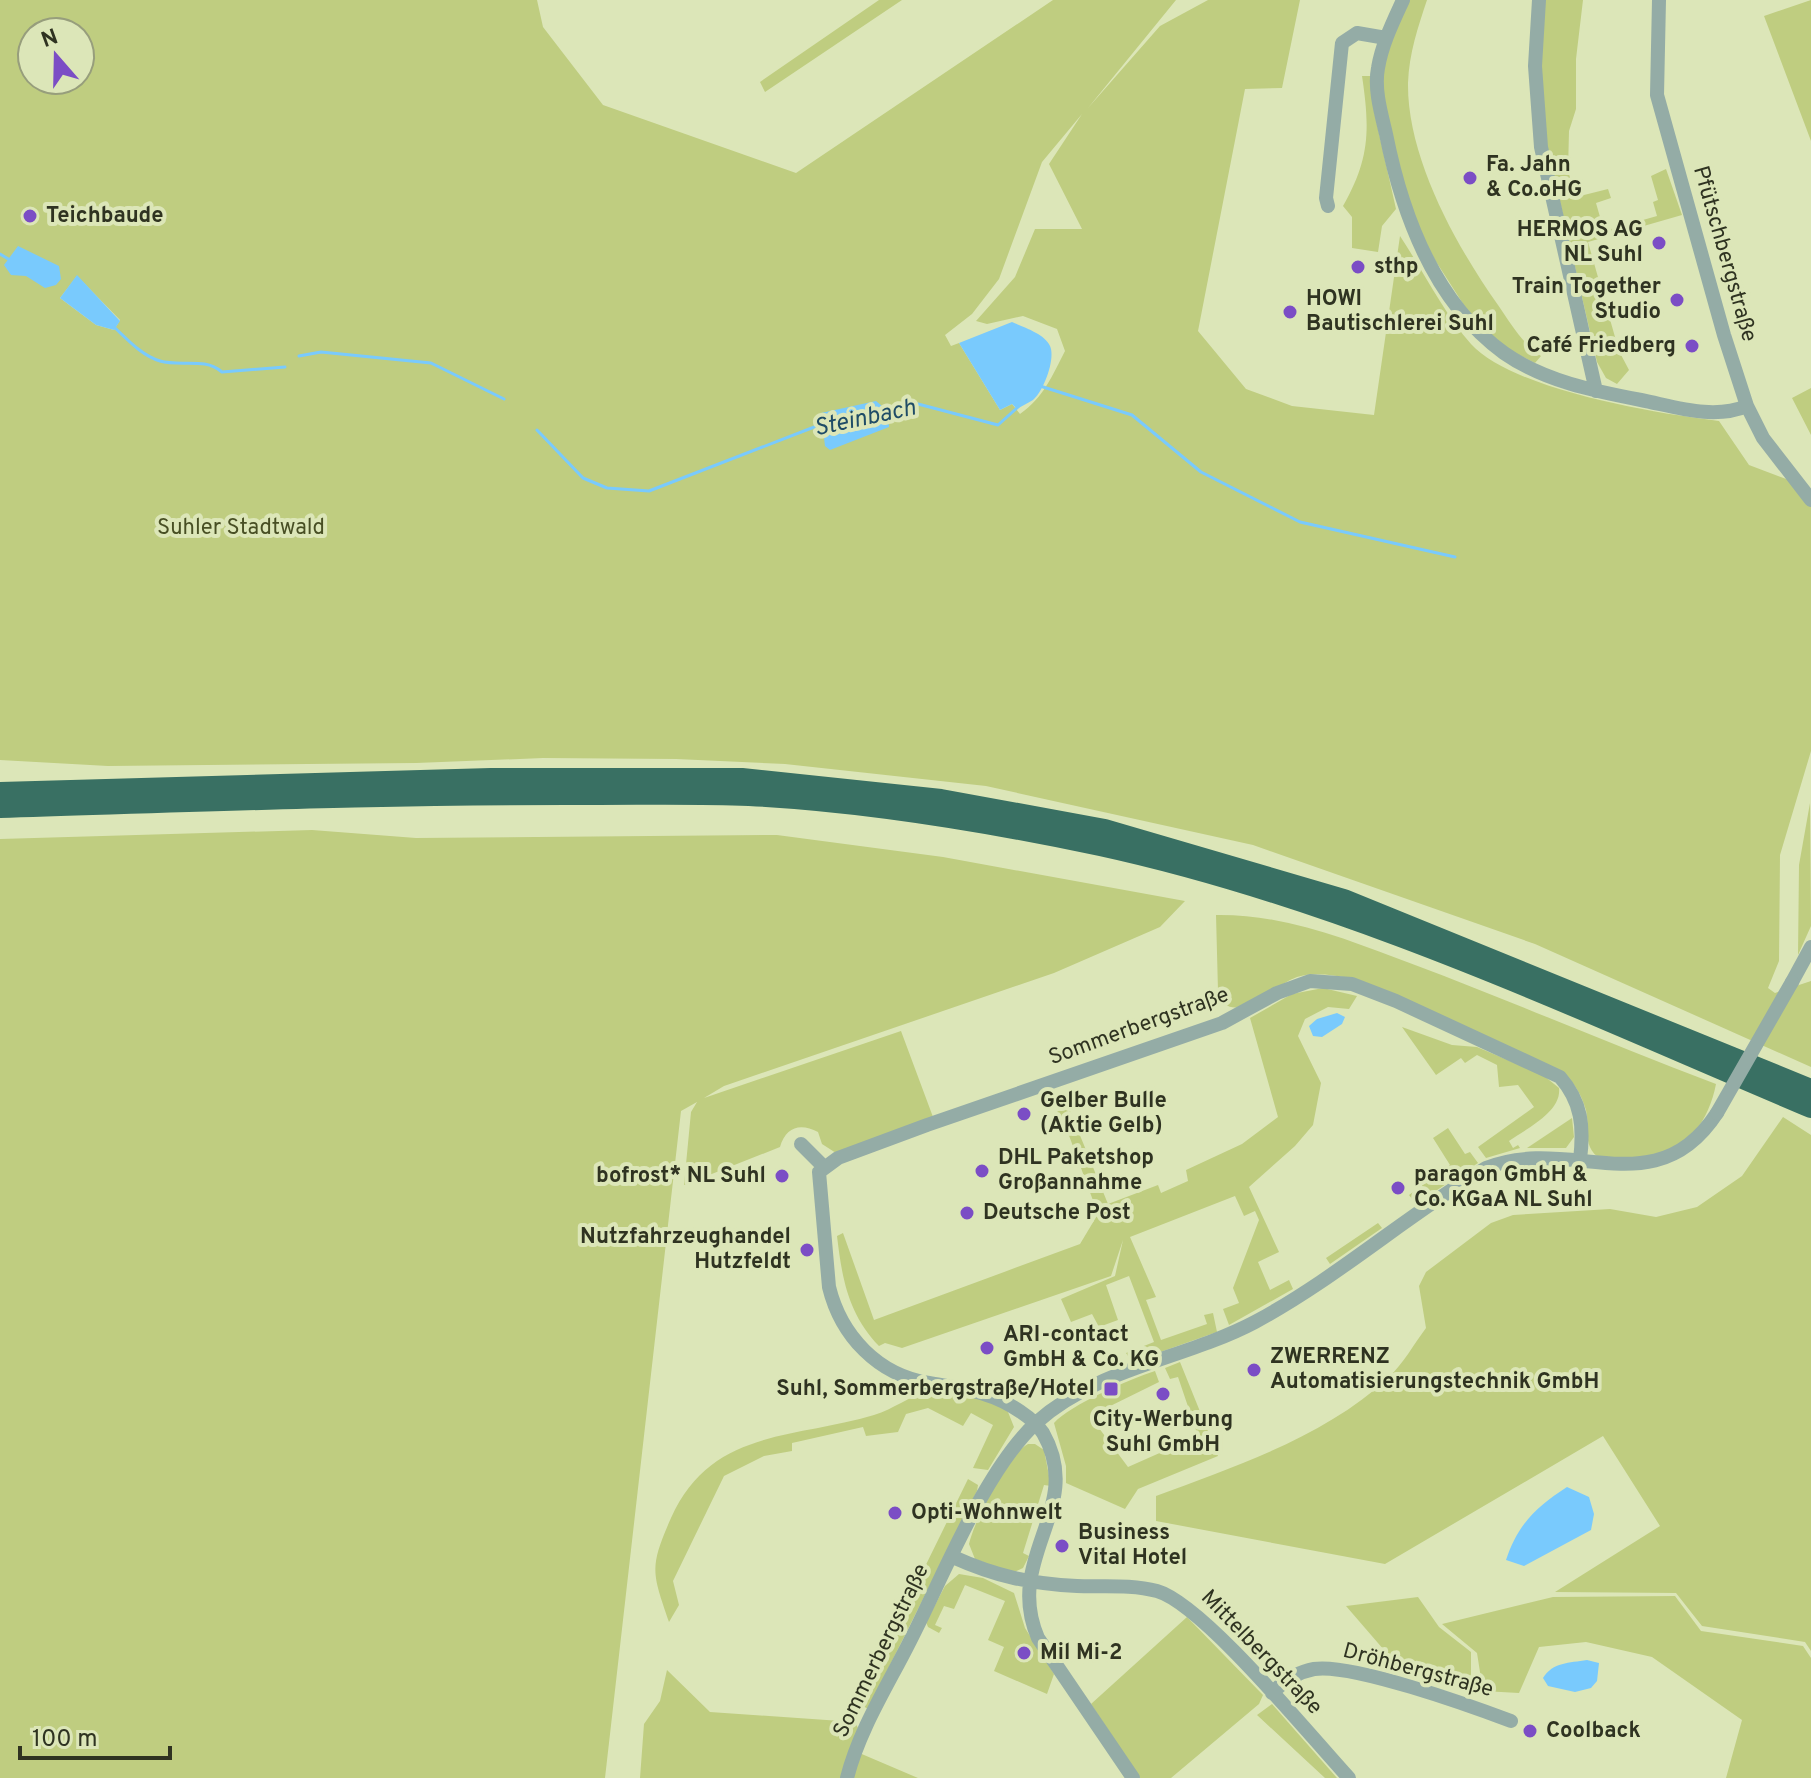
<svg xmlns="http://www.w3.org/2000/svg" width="1811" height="1778" viewBox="0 0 1811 1778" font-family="Overpass,sans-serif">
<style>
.green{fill:#bfcd80;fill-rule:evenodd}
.water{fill:#79cafd}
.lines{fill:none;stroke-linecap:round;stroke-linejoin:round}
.stream{stroke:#79cafd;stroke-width:3}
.minor{stroke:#94aca6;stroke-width:14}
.highway{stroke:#397063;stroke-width:20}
.minor-bridge{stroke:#94aca6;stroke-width:14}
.poi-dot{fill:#7b4dc5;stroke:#dce6b8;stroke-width:3}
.labels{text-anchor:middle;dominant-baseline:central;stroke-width:8;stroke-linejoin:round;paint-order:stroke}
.poi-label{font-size:22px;font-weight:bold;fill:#2f3321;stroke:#dce6b8;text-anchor:start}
.street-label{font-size:22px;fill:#2f3321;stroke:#dce6b8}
.park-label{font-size:22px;fill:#484f24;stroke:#dce6b8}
.water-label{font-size:24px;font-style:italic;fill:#1f4c66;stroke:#dce6b8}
</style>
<rect width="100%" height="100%" fill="#dce6b8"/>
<path class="green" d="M0,0H537L543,27L603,105L796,173L1053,0H1176L1088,108L1160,26L1208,0H1300L1282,88L1245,89L1198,331L1246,389L1292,406L1374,415L1400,236C1422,269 1445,315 1471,344C1513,390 1658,414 1719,421L1749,465L1789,480L1811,507V751L1780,855L1779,961L1768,988L1775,993L1811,981V1067L1535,944L1253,845L986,786L785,764L676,759L543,758L416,763L108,766L0,760ZM32,32H80V80H32ZM1082,114L1049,164L1082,229H1035L1015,277L976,321L987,324L1023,316L1057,329L1065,351C1052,376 1044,397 1020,414L1012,404L1000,410L959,343L951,346L945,335L972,314L999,279L1042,162ZM77,276L120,320L114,330L96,325L60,298Z
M879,0H902L765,92L760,82Z
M1408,0H1427C1418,27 1409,53 1408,83C1407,157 1456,246 1498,305C1511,324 1522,343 1541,356L1535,363L1497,344L1469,313L1419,235L1381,102V69Z
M1545,0H1583L1576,59V109L1569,131L1568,171L1576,197L1608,189L1611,198L1596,203L1604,231L1657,216L1653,202L1658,200L1651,176L1666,169L1682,215L1588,242L1619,351L1629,370L1617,384L1606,378L1597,362L1546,141L1541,59Z
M1811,0V141L1764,16Z
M1362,76H1371L1374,111L1396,209L1382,226L1378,252L1352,248V217L1343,206C1370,159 1370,129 1362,76Z
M1811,388V435L1792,398Z
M1810,803L1811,926L1798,955L1799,865Z
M312,830L416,838L777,835L943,857L1185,901L1160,927L1054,973L724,1086L704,1098L901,1031L933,1117L836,1153L822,1144L818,1132C801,1123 786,1126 780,1147L684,1185L691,1112L697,1102L681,1111L605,1778H0V839Z
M1216,915C1287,914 1350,941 1415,965C1516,1003 1615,1046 1716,1084C1709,1120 1688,1151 1649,1158C1633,1161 1614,1158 1598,1157C1582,1145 1590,1128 1586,1110C1581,1094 1575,1084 1563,1072L1349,978C1332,975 1314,972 1297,977C1274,985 1229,1032 1218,991Z
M1323,988L1357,996L1349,1009L1328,1007L1305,1019L1298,1036L1321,1083L1313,1125L1295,1146L1249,1187L1279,1252L1258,1262L1270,1290L1289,1280L1293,1289L1229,1325L1223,1309L1239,1303L1233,1288L1259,1220L1255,1211L1244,1216L1235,1196L1130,1237L1156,1297L1146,1300L1161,1340L1207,1324L1204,1315L1213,1313L1217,1332L1132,1362L1126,1353L1154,1342L1129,1276L1106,1285L1118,1320L1099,1327L1092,1314L1071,1322L1061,1299L1115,1276L1123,1240L1111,1276L902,1348L885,1343L879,1346C848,1314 842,1278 837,1236L843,1233L874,1320L1080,1244L1098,1214L1064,1122L1055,1113L1068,1106L1108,1204L1158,1185L1161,1193L1188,1181L1186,1170L1242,1144L1278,1117L1250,1018L1292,994Z
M1402,1027L1452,1045L1477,1047L1543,1075L1559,1088C1562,1112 1526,1129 1509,1141L1513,1148L1518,1145L1520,1148L1486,1158L1478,1147L1534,1107L1518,1085L1499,1087L1497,1065L1477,1055L1465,1063L1461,1058L1436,1075Z
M1783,1117L1811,1135V1651L1805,1642L1702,1626L1676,1593L1555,1592L1660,1526L1603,1436L1385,1564L1156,1521V1496C1236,1466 1325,1437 1389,1377C1403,1364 1414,1344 1426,1328L1419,1286L1426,1272L1491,1223L1513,1215L1610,1209L1656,1217L1697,1207L1742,1176Z
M1572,1118L1574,1137L1566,1148H1527Z
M1448,1128L1465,1154L1470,1152L1478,1163L1416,1204L1409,1195L1450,1165L1433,1138Z
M1378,1223L1382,1228L1330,1264L1326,1258Z
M1180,1362L1218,1456L1138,1489L1125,1509L1066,1483V1466L1054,1423C1070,1405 1130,1379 1155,1371L1159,1382L1090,1416L1128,1467L1198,1436L1178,1377L1170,1379L1165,1368Z
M929,1391L969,1393L1006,1407L1014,1427L988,1470L973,1468L993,1425L971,1413L963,1426L928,1408L906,1414L898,1432L866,1436L863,1427L792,1443V1451L764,1456L724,1476L673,1581L679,1605L669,1622C652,1572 649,1568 671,1518C711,1428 795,1439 874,1415C894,1409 909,1396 929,1391Z
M1028,1444H1035L1044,1450L1051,1486L1044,1485L1023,1553L1029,1556L1023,1568L1012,1573L975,1559L969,1544C974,1521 1008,1454 1028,1444Z
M968,1479L978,1485L977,1491L868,1709L863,1706L893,1645L889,1640Z
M959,1574L983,1578L1014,1593L1025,1628L1054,1674L1047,1694L994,1671L1004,1647L988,1640L1005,1601L965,1585L954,1609L944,1606L935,1625L942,1628L939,1633L928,1627L926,1622L945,1586Z
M1675,1596L1701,1631L1803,1646L1811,1658V1778H1726L1742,1720L1652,1657L1586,1642L1539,1647L1519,1693L1483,1691L1477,1653L1442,1624L1553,1597Z
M1418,1597L1439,1627L1471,1652V1692L1403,1672L1346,1606Z
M1187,1617L1263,1695L1259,1704L1171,1778H1140L1091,1704Z
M667,1670L710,1712L855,1722L858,1728L841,1778H640L644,1724L660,1701Z
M1272,1704L1337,1778H1325L1257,1715Z
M857,1752L918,1778H848Z"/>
<path class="water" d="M18,246L59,266L61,279L56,285L45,288L26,276L11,275L4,265Z
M77,275L120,321L114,330L96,325L60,298Z
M1012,322C1023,327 1045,334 1050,346C1056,359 1043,392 1033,400C1028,403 1022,406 1017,409L1012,404L1000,410L959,343Z
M876,401L888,411L889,427L830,450L825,446L821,413Z
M1337,1013L1345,1017L1342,1024L1322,1037L1313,1036L1309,1026L1317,1019Z
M1567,1487L1589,1497L1594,1514L1591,1530L1524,1566L1506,1560C1518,1524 1536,1507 1567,1487Z
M1587,1660L1599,1663L1597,1681L1591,1688L1575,1692L1548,1686L1543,1678C1553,1662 1569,1663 1587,1660Z"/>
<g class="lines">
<path class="stream" d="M0,254L10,260
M114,327C127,339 142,356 160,361C182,367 204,357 222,372L285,367
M299,356L321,352L431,363L504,399
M1040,386L1132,415L1201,472L1300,522L1455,557
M885,412L918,404L998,425L1018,407
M537,430L583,478L607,488L649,491L822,424"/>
<path class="minor" d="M1403,0C1393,22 1382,44 1378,68C1374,89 1381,113 1386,134C1402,214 1435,303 1504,353C1544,381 1594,391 1641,400C1676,407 1713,420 1747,406
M1539,0L1535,66L1541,147L1596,391
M1659,0L1657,95L1724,335L1747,406L1763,438L1811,500
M1328,206L1326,198L1342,43L1357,33L1386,38
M1792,982L1811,947
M801,1144L824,1167
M953,1557C995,1576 1031,1584 1077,1586C1103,1587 1131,1584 1157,1591C1203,1604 1311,1737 1349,1778
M1272,1693C1284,1681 1297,1672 1314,1669C1352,1663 1471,1706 1511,1721
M847,1778C859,1730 888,1685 910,1641C943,1577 985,1469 1037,1422C1097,1368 1185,1359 1255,1322C1337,1278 1407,1215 1486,1168C1571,1134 1655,1208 1717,1113
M1133,1778L1038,1638C1003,1557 1086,1508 1043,1433C1037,1424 1030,1418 1021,1412C991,1391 964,1389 929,1383C878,1375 841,1336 829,1287L819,1172L838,1158L927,1125L1222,1023L1277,993L1310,981L1352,984L1396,1001L1560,1077C1582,1102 1584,1127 1580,1160"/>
<path class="highway" d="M0,792L491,778H742L941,799L1105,829L1344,899L1811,1089
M0,808C200,802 399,794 599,795C649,795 699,794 749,796C866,802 986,822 1100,846C1348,900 1578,1010 1811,1108"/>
<path class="minor-bridge" d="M1717,1113L1792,982"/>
</g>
<g class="poi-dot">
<circle cx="1470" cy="178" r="8"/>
<circle cx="30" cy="216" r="8"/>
<circle cx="1659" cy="243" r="8"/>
<circle cx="1358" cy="267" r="8"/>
<circle cx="1677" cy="300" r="8"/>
<circle cx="1290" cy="312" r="8"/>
<circle cx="1692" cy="346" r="8"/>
<circle cx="1024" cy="1114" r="8"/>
<circle cx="982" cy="1171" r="8"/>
<circle cx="782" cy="1176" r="8"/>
<circle cx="1398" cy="1188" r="8"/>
<circle cx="967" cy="1213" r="8"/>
<circle cx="807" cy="1250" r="8"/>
<circle cx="987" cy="1348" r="8"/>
<circle cx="1254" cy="1370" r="8"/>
<rect x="1103" y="1381" width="16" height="16" rx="4"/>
<circle cx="1163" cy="1394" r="8"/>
<circle cx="895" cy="1513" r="8"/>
<circle cx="1062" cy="1546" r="8"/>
<circle cx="1024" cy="1653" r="8"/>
<circle cx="1530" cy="1731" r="8"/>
</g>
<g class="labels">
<g class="poi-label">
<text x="1486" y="165">Fa. Jahn<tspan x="1486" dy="25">&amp; Co.oHG</tspan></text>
<text x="46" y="216">Teichbaude</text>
<text x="1643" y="230" text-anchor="end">HERMOS AG<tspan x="1643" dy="25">NL Suhl</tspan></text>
<text x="1374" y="267">sthp</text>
<text x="1661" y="287" text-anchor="end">Train Together<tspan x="1661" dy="25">Studio</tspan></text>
<text x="1306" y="299">HOWI<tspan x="1306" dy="25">Bautischlerei Suhl</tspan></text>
<text x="1676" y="346" text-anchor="end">Café Friedberg</text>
<text x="1040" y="1101">Gelber Bulle<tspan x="1040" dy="25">(Aktie Gelb)</tspan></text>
<text x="998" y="1158">DHL Paketshop<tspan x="998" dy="25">Großannahme</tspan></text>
<text x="1414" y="1175">paragon GmbH &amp;<tspan x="1414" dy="25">Co. KGaA NL Suhl</tspan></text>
<text x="766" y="1176" text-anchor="end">bofrost* NL Suhl</text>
<text x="983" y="1213">Deutsche Post</text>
<text x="791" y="1237" text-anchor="end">Nutzfahrzeughandel<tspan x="791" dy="25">Hutzfeldt</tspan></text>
<text x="1003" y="1335">ARI-contact<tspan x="1003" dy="25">GmbH &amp; Co. KG</tspan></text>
<text x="1270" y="1357">ZWERRENZ<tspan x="1270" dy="25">Automatisierungstechnik GmbH</tspan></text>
<text x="1095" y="1389" text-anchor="end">Suhl, Sommerbergstraße/Hotel</text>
<text x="1163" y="1420" text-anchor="middle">City-Werbung<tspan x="1163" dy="25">Suhl GmbH</tspan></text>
<text x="911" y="1513">Opti-Wohnwelt</text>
<text x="1078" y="1533">Business<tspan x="1078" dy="25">Vital Hotel</tspan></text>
<text x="1040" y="1653">Mil Mi-2</text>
<text x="1546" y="1731">Coolback</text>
</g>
<g class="street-label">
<text transform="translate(1724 254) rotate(74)">Pfütschbergstraße</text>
<text transform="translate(1139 1027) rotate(-20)">Sommerbergstraße</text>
<text transform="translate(882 1651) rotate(-64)">Sommerbergstraße</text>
<text transform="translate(1261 1653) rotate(46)">Mittelbergstraße</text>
<text transform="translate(1418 1671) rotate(15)">Dröhbergstraße</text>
</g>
<g class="park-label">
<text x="241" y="528">Suhler Stadtwald</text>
</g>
<g class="water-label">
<text transform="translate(865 419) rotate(-12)">Steinbach</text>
</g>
</g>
<g transform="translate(56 56) rotate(340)"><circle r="38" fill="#dce6b8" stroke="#979e7c" stroke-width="2"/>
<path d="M0-6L14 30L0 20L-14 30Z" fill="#7b4dc5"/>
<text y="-12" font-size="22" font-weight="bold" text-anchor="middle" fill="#2f3321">N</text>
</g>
<path d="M20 1746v12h150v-12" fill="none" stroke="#2f3321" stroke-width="4"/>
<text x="32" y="1746" font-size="24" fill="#2f3321" stroke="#dce6b8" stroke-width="6" paint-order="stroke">100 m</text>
</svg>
